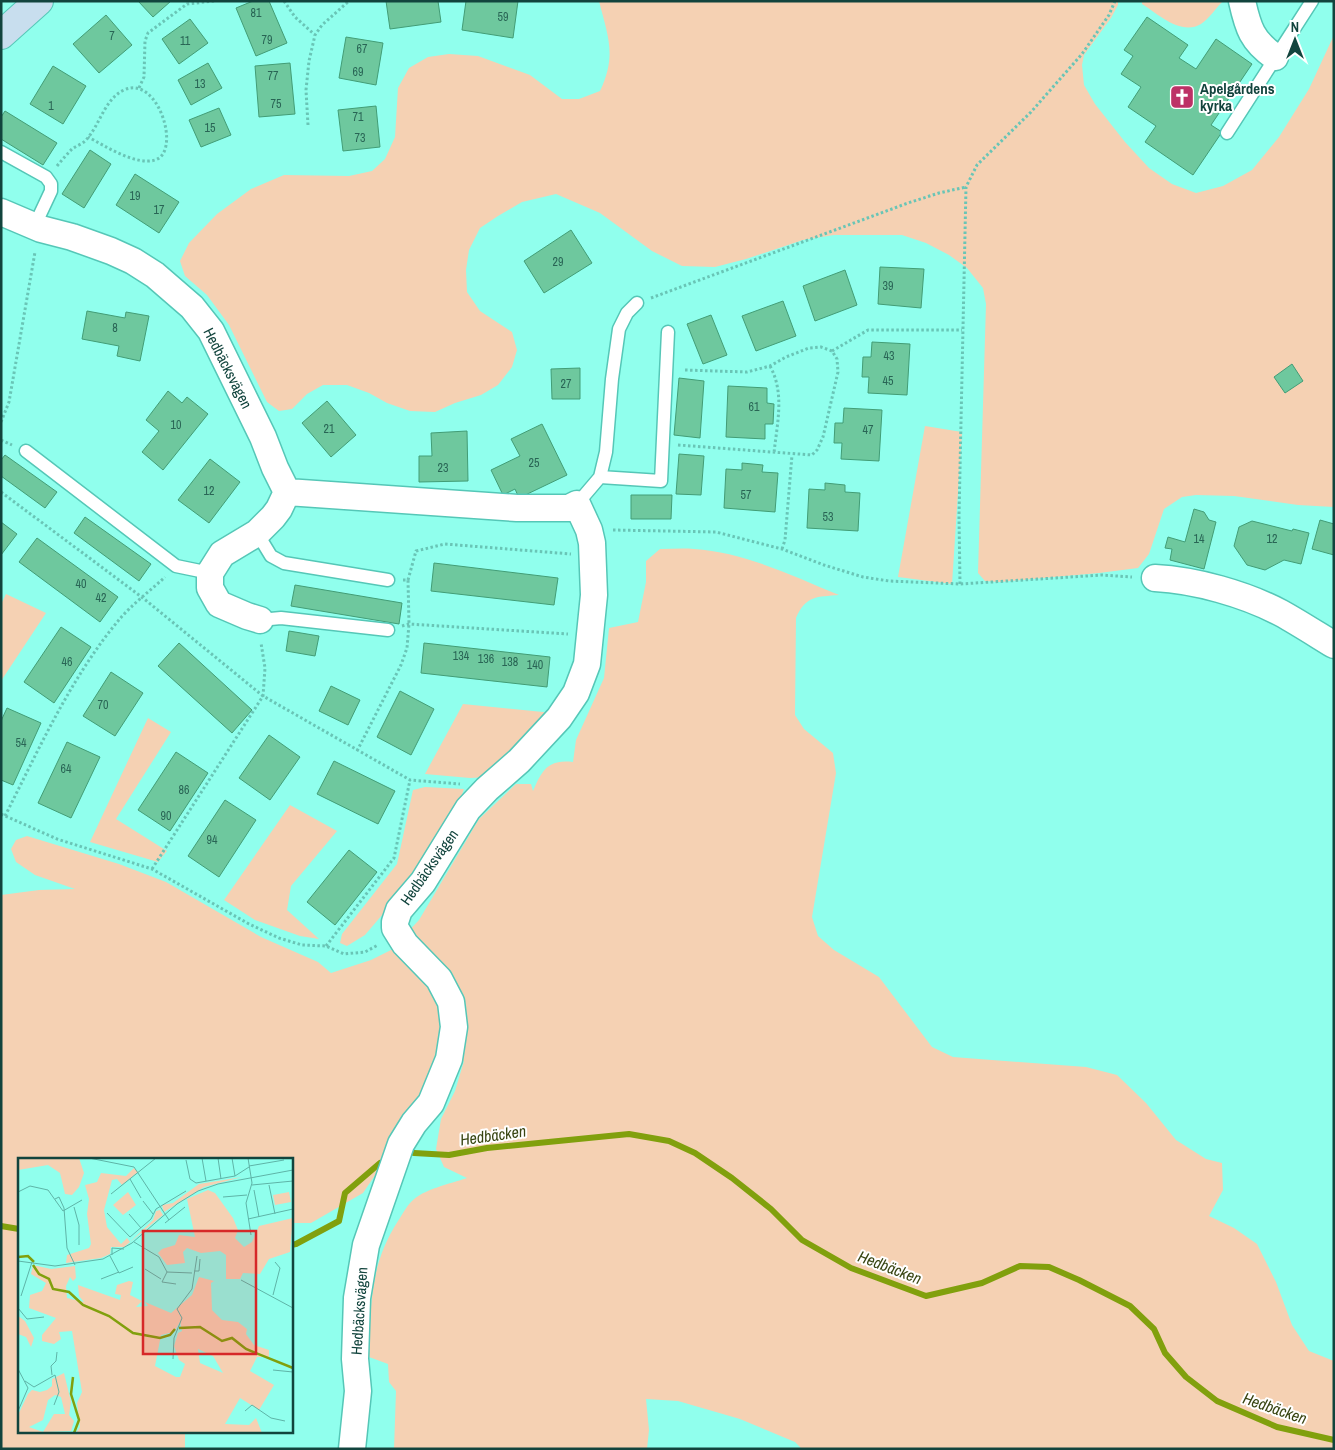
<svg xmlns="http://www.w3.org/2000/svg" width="1335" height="1450" viewBox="0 0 1335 1450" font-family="'Archivo Narrow',sans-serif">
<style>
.green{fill:#f5d1b3}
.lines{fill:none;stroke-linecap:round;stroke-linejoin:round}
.stream{stroke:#81a00d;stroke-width:6}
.building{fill:#6ec89e;stroke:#429d76}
.lane-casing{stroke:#55c7b7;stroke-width:15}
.street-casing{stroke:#55c7b7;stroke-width:29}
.secondary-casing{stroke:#55c7b7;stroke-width:30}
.path{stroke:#69c5b6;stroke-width:3;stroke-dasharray:2.5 2.5;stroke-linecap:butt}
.lane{stroke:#fff;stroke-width:12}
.street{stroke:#fff;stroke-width:26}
.secondary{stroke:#c8deee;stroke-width:28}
.labels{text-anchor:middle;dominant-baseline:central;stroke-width:4;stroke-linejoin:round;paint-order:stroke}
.number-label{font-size:12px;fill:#296555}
.poi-label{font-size:15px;font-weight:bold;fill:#12443d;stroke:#fff;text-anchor:start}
.street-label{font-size:15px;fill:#12443d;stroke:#fff}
.water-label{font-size:16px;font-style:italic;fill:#384512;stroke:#fff}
.inset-river{fill:none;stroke:#81a00d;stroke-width:2.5}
.inset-road{fill:none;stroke:#5eb4a7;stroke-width:1}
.view{fill:#d62828;fill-opacity:0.15;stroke:#d62828;stroke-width:2.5}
.inset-edge{fill:none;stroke:#12443d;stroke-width:2.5}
</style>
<rect width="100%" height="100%" fill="#90ffed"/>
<path class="green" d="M599,1H1118V5L1111,18L1084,55L1082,65L1084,85L1095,104L1125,142L1149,168L1172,184L1196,193L1223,186L1252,170L1279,137L1309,89L1334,35V507L1298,505L1234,496L1196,495L1182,497L1164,509L1149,554L1138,568L1099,573L1000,582L985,581L978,573L986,304L983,288L967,268L949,255L926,243L902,235H834L803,240L746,259L715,267L682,266L652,251L600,213L556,194L522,202L498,216L480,228L469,250L466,270L467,292L480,311L512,332L517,350L512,367L498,385L481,395L455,403L435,412L410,411L387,403L369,393L347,385H323L307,394L292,409L279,411L267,402L229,325L207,295L185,276L180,261L189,243L217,214L251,189L284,175L349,176L372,171L385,159L395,137L398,88L409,68L428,57L449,54L478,56L530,75L562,99H579L600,91C617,55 608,37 599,1Z
M1142,1H1223C1216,8 1209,19 1201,24C1181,36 1158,14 1142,4Z
M925,426L962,432L952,584L898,577Z
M660,549C671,549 683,548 694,549C744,552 793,576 839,595C817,597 806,595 796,618L795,715L804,729L833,753L836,773L812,917L818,936L834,950L879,977L932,1047L953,1057L1086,1067L1117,1075L1146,1103L1176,1140L1206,1159L1222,1163L1223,1190L1209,1216L1234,1228L1257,1244L1276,1282L1292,1325L1309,1351L1334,1361V1449H802L795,1442L740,1419L678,1401L646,1399L649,1430L647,1449H394L396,1391L389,1382L388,1364L369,1357C371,1305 369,1266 398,1221C402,1215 406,1207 411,1202C423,1189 450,1184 467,1178L444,1167L436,1149L441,1119L455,1091L464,1061L440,1071L401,1137L363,1193L311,1223H291V1159H19V1431H185V1449H1V895L39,890L75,889L35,875L16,862L11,849L16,840L27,836L119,864L166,882L261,937L318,962L331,973L371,960L391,950L419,920L479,819L516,784H531L533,791C542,770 548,759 573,762L576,740L604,678L609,628L638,622L646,582V561Z
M6,594L46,613L1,681V604Z
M463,704L553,713L488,777L470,778L425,774Z
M148,718L171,732L116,819L167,851L158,862L90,842Z
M425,787L464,789L457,808L411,881L365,935L347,946L340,943L342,934L397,864L413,790Z
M290,805L337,831L291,886L287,910L319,939L300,936L255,920L224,900Z"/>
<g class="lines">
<path class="stream" d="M414,1153L449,1155L487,1148L629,1134L669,1141L695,1153L732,1178L771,1209L802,1240L851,1268L926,1296L982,1283L1020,1266L1049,1267L1079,1280L1130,1306L1154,1329L1165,1353L1186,1377L1217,1401L1277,1427L1334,1440
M1,1226L19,1229
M291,1245L296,1244L339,1221L345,1193L380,1163"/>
</g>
<path class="building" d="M138,1H171L153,17Z
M253,1H269L287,43L256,56L236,8Z
M386,1H438L441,22L390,29Z
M466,1H518L513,38L462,30Z
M106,15L132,45L99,73L73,44Z
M1147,17L1188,45L1179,58L1196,69L1216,39L1252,64L1211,125L1222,132L1193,175L1145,142L1156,126L1128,107L1141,87L1121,74L1133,56L1124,50Z
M190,19L208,43L179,64L162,39Z
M346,37L383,43L376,85L339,78Z
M208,63L222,88L191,105L178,80Z
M290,63L295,114L259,117L255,66Z
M53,66L86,86L63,124L30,104Z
M376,106L380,147L343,151L338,110Z
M219,108L231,135L201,147L189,120Z
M5,111L57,143L43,165L1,139V117Z
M90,150L111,164L84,208L62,194Z
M135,174L179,202L159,233L116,205Z
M571,230L592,263L544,293L524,261Z
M880,267L924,269L921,308L878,304Z
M845,270L857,305L815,321L803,286Z
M783,301L796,336L756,351L742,316Z
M87,311L125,318L126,312L149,316L140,361L117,356L119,346L82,339Z
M711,315L727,355L703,364L687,324Z
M872,342L910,344L907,395L868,393L869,377H862L863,357H871Z
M1292,364L1303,381L1285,393L1274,377Z
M580,368V399H552L551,369Z
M679,378L704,381L700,438L674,435Z
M728,386L767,388V403L774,404L773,424H765V439L726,437Z
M168,391L182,403L187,397L208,414L163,470L142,452L159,431L146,420Z
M327,401L356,435L331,457L302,423Z
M844,408L882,410L879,461L841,459L842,443H834L835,423H843Z
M542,424L567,475L519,498L515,489L503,495L491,470L520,456L511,439Z
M467,431L468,481L419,482V456H432L431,433Z
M679,454L704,456L701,495L676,494Z
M5,455L57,492L45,508L1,476V460Z
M210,459L240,482L209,523L178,500Z
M742,463L763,465L762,472L778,473L775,512L724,508L726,469L742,470Z
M825,483L845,485V492L860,493L858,531L807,528L809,489L825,490Z
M631,495H672L671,519H631Z
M1194,509L1204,512L1209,520L1216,522L1204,569L1170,560L1172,549L1165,548L1168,537L1185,542Z
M85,517L151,564L139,581L74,533Z
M1320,520L1334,524V555L1312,549Z
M1252,521L1292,531L1293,529L1309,533L1301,564L1284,560L1265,570L1247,565L1234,546L1239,527Z
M1,522L17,534L1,555Z
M37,538L118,597L100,622L19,562Z
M434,563L558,578L554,605L431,591Z
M295,585L402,603L399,624L291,606Z
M61,627L91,647L54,703L24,682Z
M289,631L319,636L315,656L286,651Z
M179,643L252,710L232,733L158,666Z
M424,643L550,657L547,687L421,673Z
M111,672L143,693L115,736L83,716Z
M331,686L360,700L348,725L319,711Z
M400,691L434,709L411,755L377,737Z
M7,708L41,723L13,785L1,780V721Z
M269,735L300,757L270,800L239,778Z
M67,742L100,757L71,818L38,803Z
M176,752L208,773L170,831L138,810Z
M334,761L395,791L378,824L317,794Z
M225,800L256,820L219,877L188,856Z
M349,850L377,872L335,925L307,902Z"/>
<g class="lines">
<defs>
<path id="lane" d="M1227,133L1312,1
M1,152L46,177L51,184V191L35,225
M26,451L176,566L210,573
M600,477L661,481L668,332
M577,504L600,477L606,452L612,379L619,329L627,313L637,303
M257,533L271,556L284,563L388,580
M260,620L281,618L388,630"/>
<path id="street" d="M1242,1C1248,28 1252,41 1275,57
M1,212L41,229L72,237L111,251L133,261L155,275L192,307L211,331L263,437L275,468L287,492L517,508H569L577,504L589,530L592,543L594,595L587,664L576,693L559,718L519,761L487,789L468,809L423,882L399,910L395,922V928L405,944L439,979L451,1002L454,1027L449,1059L431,1103L414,1123L401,1144L366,1245L357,1298L355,1359L358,1391L352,1449
M1155,578C1195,580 1245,594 1281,613C1299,623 1316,634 1334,645
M260,620L247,616L219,604L210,588V573L222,554L257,533L273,517L279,509L287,492"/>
<path id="secondary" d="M1,35L39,1"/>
</defs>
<use href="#lane" class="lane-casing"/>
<use href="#street" class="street-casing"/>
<use href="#secondary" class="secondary-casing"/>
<path class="path" d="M284,1L295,17L315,35
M139,88L144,77L145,41L148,33L187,4L214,1
M308,125L306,90L309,61L315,35L322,25L349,1
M57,166C62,160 67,154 72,149C76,146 82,144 85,141C100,126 104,99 124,90C158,74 182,152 155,160C136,166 105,146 88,137
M651,298L908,203L939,193L966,187
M832,351L868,330H962
M770,366C785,393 777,424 774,453
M1,422L9,402L35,252
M1,440L12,445
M678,445L812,455L817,450L823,437L838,372L837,359L832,351L821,347L809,348L786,357L770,366L747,372L684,370
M1,492L143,598L263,696L410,780L460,784
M613,530L716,532L782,549L824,565L863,577L889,581L960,584L1102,575L1132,577
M782,549L785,540L792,455
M403,580H408L416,551L445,544L571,554
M960,584L959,516L966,187L977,165L1031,112L1082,54L1109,15L1115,1
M402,626L409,624L568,634
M357,751L401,665L407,648L409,624L408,580
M1,814L57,839L152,869L249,924L279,938L302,945L326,946L344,954L365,952L378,945
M5,816C39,749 70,679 118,621C131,605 150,591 165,577
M152,869L263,696L265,668L261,643
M326,946L394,858L410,780"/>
<use href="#lane" class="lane"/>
<use href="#street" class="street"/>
<use href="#secondary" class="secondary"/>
</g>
<defs>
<symbol id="church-square" viewBox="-11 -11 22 22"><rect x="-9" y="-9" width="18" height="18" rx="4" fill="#bd3166" stroke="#fff"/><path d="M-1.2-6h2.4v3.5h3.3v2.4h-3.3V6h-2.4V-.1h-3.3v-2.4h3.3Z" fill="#fff"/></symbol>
</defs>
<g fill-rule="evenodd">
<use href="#church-square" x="1168" y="83" width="28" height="28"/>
</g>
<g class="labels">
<g class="number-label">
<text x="256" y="13">81</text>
<text x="503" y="17">59</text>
<text x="112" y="36">7</text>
<text x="267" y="40">79</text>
<text x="185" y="41">11</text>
<text x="362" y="49">67</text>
<text x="358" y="72">69</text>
<text x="273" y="76">77</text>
<text x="200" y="84">13</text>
<text x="276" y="104">75</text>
<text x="51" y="106">1</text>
<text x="358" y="117">71</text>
<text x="210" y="128">15</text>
<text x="360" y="138">73</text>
<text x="135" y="196">19</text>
<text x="159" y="210">17</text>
<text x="558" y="262">29</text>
<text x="888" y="286">39</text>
<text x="115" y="328">8</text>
<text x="889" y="356">43</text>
<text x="888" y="381">45</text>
<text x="566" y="384">27</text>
<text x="754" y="407">61</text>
<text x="176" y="425">10</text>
<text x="329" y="429">21</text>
<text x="868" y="430">47</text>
<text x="534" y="463">25</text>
<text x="443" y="468">23</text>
<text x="209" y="491">12</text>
<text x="746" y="495">57</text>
<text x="828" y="517">53</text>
<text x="1199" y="539">14</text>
<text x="1272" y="539">12</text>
<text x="81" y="584">40</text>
<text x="101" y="598">42</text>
<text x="461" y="656">134</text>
<text x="486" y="659">136</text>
<text x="67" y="662">46</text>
<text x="510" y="662">138</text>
<text x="535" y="665">140</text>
<text x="103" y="705">70</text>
<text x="21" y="743">54</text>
<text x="66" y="769">64</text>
<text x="184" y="790">86</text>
<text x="166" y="816">90</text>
<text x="212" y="840">94</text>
</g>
<g class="poi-label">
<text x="1200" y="88">Apelgårdens<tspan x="1200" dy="17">kyrka</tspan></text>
</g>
<g class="street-label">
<text transform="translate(228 368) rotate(63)">Hedbäcksvägen</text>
<text transform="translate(429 867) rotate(-55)">Hedbäcksvägen</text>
<text transform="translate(359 1311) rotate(-86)">Hedbäcksvägen</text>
</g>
<g class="water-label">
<text transform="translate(493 1135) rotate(-8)">Hedbäcken</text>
<text transform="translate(890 1267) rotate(21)">Hedbäcken</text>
<text transform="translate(1275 1408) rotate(19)">Hedbäcken</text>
</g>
</g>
<g transform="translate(18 1158)">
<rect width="275" height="275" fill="#90ffed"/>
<path d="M0,0H61L66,15L61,29L54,37L47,36L42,15L30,7L0,12ZM116,10L120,14L104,27L99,21L94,22L86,52L89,69L103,86L109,80L112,84L135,62L138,53L142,52L145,57L106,89H93L92,96L83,100L48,105L49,97L71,90L73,86L69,56L71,41L67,27L79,24L83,15L108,18ZM224,19L186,29L146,54L144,47L155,45L181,26ZM190,32L197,35L215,60L220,72L217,80L226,89L234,84L241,68L275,60L272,94L251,101L242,116L225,115L222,121H208V97L202,93L183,95L169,90L165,94L167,105L149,107L140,95L144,91L157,87L161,77L177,79L169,41ZM110,34L118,47L105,57L95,47ZM271,34L273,44L257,47L255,37ZM15,107L33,111L57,108L58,120L55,123L52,119L48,128L49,140L66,144L61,138L60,127L102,142L103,137L97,136L99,127L111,123L115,124L112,137L124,143L118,149L130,148L127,144L153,155L174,137L181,119L196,123L193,125L194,152L204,162L220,164L229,171L228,176L236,187L251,192V199H239L232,213L256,227L241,252L222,240L207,266L231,267L238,260L244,275H58L62,269L59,245L64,234L54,173L41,174L43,181L36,186L24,183V177L38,160L11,150L12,137L24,133L28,125L13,116ZM162,164L164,173L160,175L156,188L161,202L167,206L162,219H158L137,208L143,177L156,174ZM180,191L195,198L205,215L182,205ZM0,158L7,163L16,180L13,189L8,179L0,176ZM46,215L53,244L51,257L56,263L53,273L0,275V257L10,236L14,232L22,234L29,232L34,228V221ZM37,237L43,239L47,256H36L25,274L11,269L25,262L30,242Z" fill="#f5d1b3" fill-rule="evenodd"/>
<path class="inset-river" d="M0,99L10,98L16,104M15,107L21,116L31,121L35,131L51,134L65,147L91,158L115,175L142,180L152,177L157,171M161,170L182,169L204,183L214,180L228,191L275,210M55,219L53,236L61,262L56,275"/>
<path class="inset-road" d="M71,0L116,9L151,62M184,0L188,23M200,0L203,21M214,0L217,18M230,0L234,25L228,45L233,77M168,2L172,21L178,25L217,18L231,9M231,8L266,2M112,21L123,40M234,27L275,23M251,27L257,56M236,32L241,59M0,34L12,28L30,32L45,53M93,36L138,0M205,39L229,37M37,41L41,39L46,50L49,90L57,107M125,43L135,56M56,49L61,67V87M45,53L64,42M89,55L112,79L133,61L138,51L168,33M111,56L123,70M230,61L275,51M147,65L167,49M116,84L141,99L149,114L174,115M94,97V90L106,91M92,98L101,115L115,109M0,103L37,108L85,101L114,85L159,46L180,33L200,26L275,12M127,111L143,121M176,113H181L182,101M149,114L144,124L158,126M83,121L101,114M223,122L275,150M255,137L262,110L257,104M3,138L14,104M0,150L9,161L26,159M155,201L156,180L164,160L159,151L174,131L179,98M0,211L10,230L0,253M255,212L275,214M34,217L33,208L38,203L39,194M7,223L16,229L37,217L41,234L36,247M227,253L234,247L253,260L267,263"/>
<path class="view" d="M125,73H238V196H125Z"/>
<rect width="275" height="275" class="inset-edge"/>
</g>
<rect width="1335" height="1450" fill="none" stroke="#12443d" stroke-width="5"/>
<g transform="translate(1295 40)" stroke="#ffffff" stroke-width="4" paint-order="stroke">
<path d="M0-4L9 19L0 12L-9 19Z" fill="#12443d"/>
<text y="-8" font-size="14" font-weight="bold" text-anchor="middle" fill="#12443d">N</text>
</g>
</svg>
